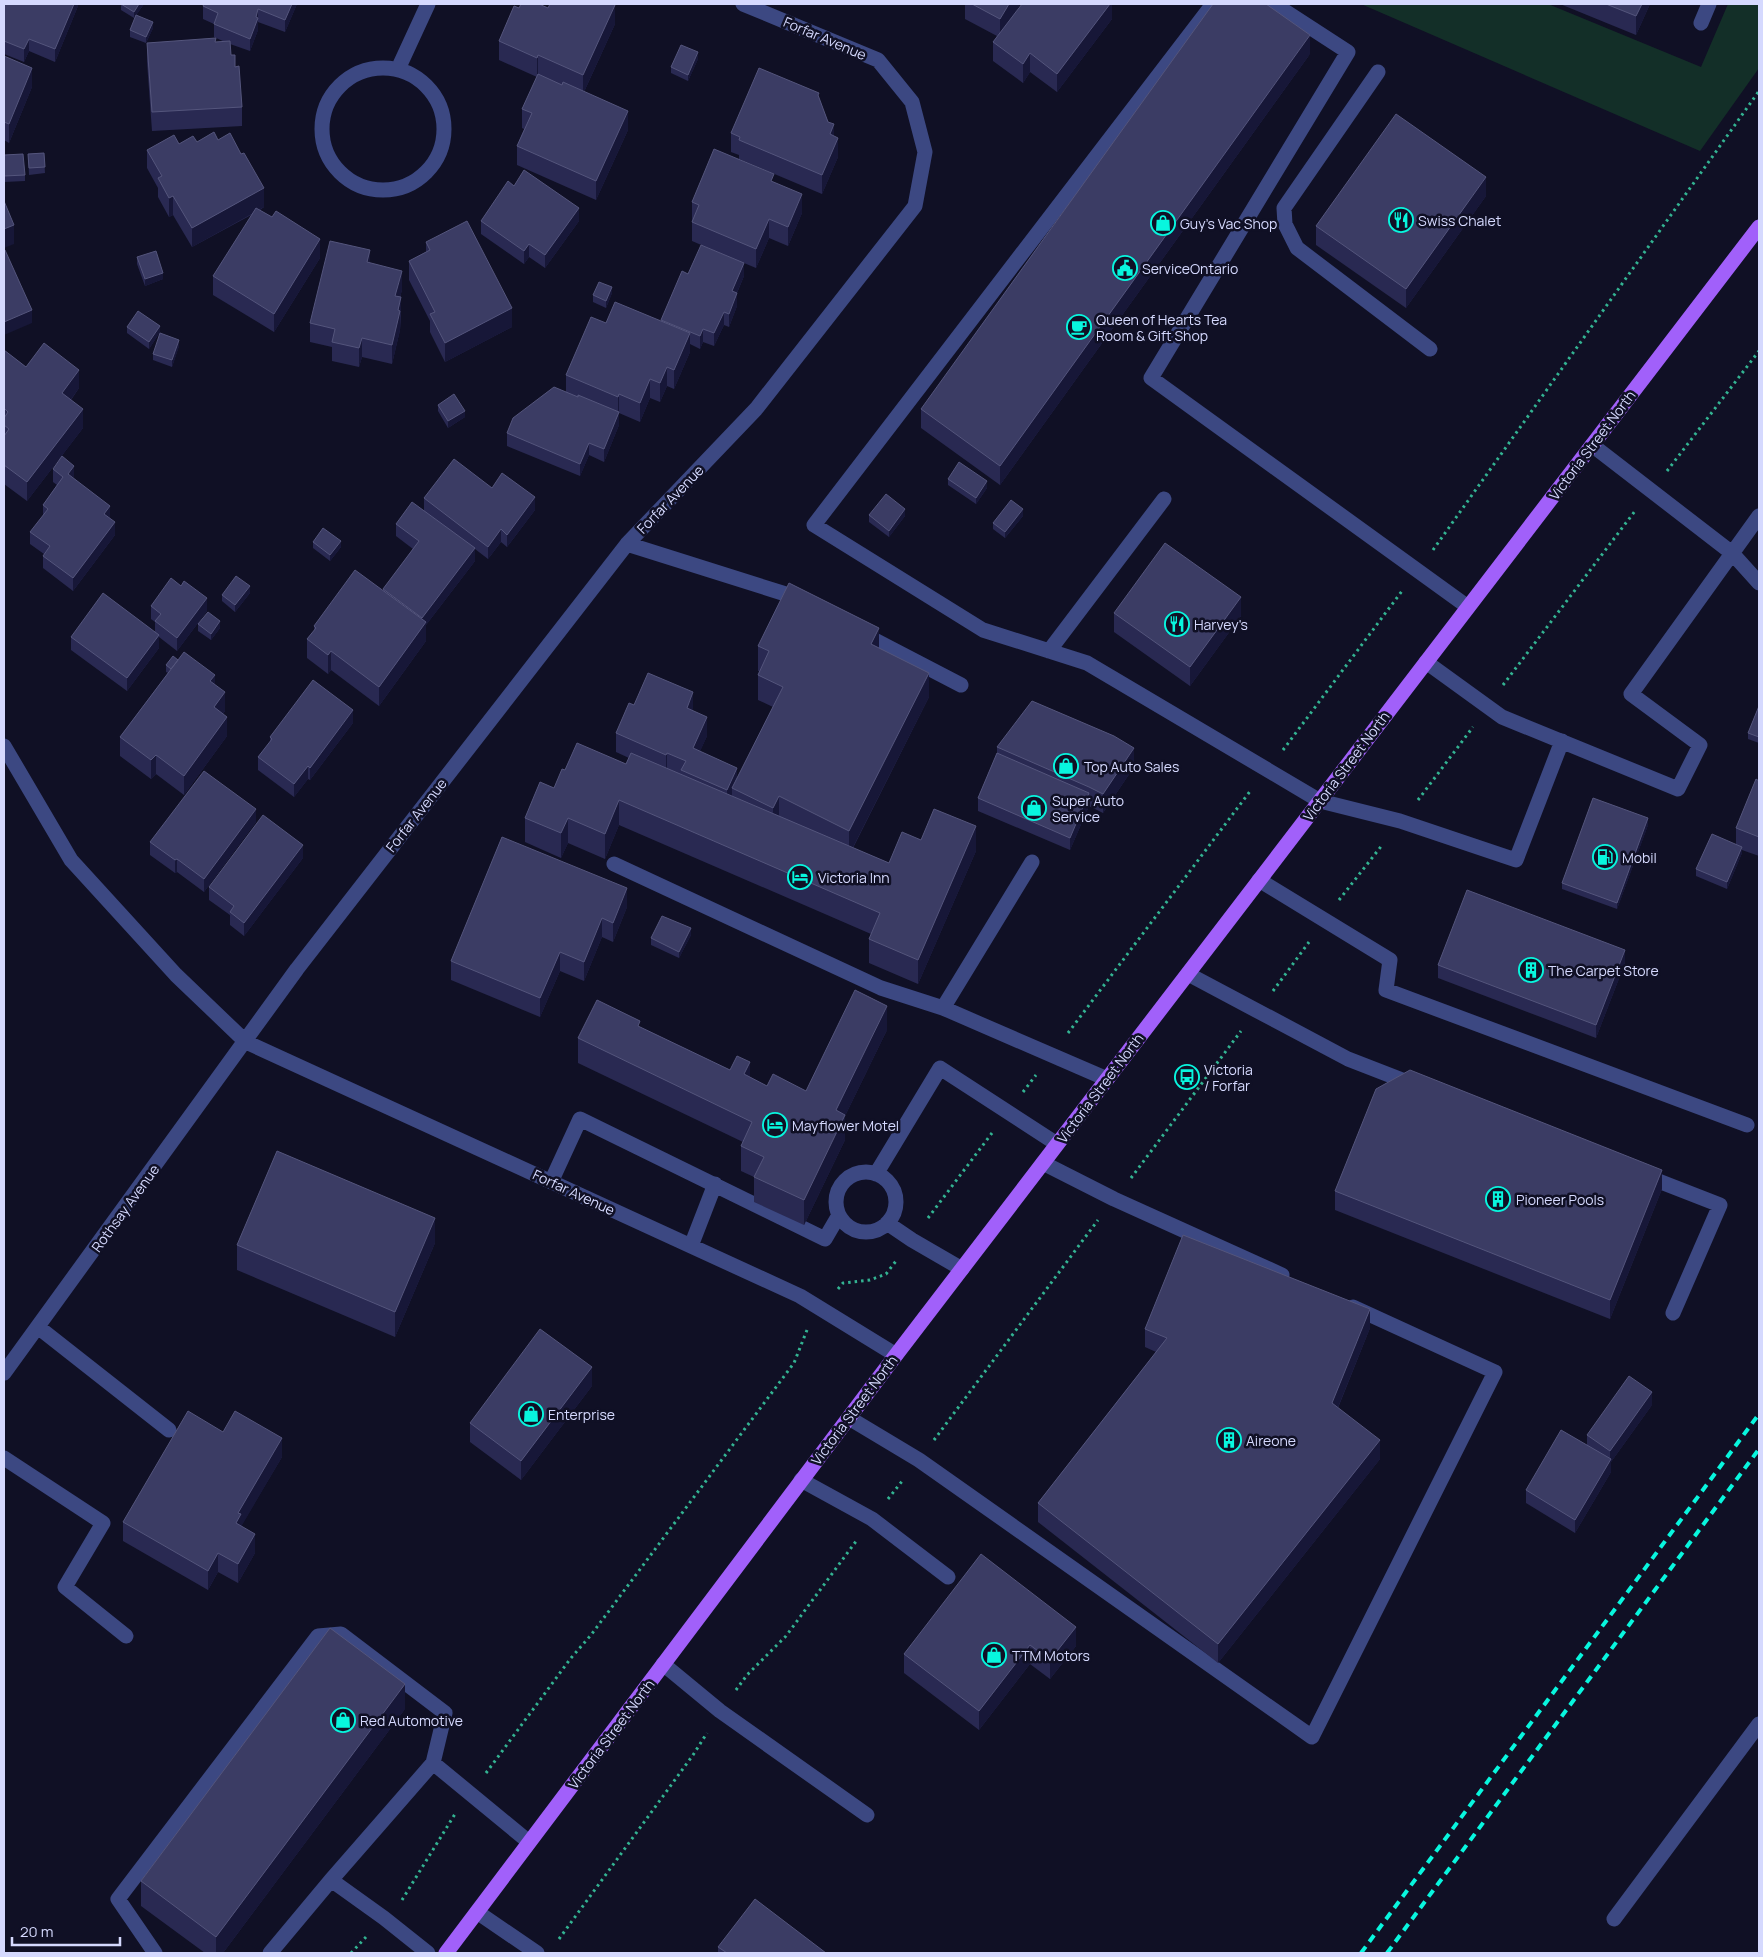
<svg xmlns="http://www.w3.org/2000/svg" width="1763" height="1957" viewBox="0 0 1763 1957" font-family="Manrope,sans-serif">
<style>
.green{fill:#132f28}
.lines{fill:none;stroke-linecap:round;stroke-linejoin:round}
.path{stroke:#33b392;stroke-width:3;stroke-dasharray:2.5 4;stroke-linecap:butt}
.minor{stroke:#3c4882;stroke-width:15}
.major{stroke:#a160fa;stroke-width:15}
.rail{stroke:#08f6de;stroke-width:4;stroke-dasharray:8 6;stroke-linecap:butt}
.wall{fill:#292952}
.shaded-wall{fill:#171738}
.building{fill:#3b3c64;stroke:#54557c}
.labels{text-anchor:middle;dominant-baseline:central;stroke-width:5;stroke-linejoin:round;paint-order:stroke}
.street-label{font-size:14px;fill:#d5d9fe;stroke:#101025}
.poi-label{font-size:14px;fill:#d5d9fe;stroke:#101025;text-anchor:start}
</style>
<rect width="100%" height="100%" fill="#101025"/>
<path class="green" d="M1361,4H1548L1701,67L1728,4H1759V68L1700,151Z"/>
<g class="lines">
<path class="path" d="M1667,471L1759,351
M1433,550L1759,91
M1503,685L1635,511
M1283,750L1402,591
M1418,800L1473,727
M1339,900L1383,844
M1273,991L1309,942
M1068,1033L1251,790
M1023,1092L1036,1075
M1131,1178L1241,1031
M928,1218L992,1133
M838,1289L843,1283L870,1280L886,1274L896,1261
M934,1440L1098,1220
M888,1499L903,1480
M736,1690L747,1675L786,1636L857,1540
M486,1773L571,1658L591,1635L794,1363L807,1330
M402,1900L455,1814
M559,1939L693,1755L707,1733
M351,1953L366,1937"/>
<path class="minor" d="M1213,4L814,525L983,630L1087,663L1320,801L1400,821L1516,860L1562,741
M1274,4L1348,52L1151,378L1468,607
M1701,23L1709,4
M322 129a61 61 0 1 1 122 0a61 61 0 1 1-122 0Z
M398,69L428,4
M1378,72L1284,208L1285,224L1297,248L1430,349
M1592,445L1732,553L1759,583
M627,544L792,596L801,601
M861,633L961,685
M1049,651L1164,499
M1426,662L1502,717L1678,789L1700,745L1631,694L1759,516
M4,746L71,860L176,975L246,1042L800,1296L896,1355
M614,864L881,988L943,1008L1107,1079
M1259,880L1390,960L1386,990L1747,1125
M1188,974L1348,1059L1415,1085
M943,1008L1032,862
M1043,1163L1114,1199L1282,1275
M836 1202a30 30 0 1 1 60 0a30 30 0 1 1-60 0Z
M876,1174L940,1068L1057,1144
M1643,1175L1720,1205L1673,1313
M551,1182L580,1119L825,1239L839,1215
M887,1223L912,1240L962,1269
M691,1246L715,1184
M38,1327L169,1430
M4,1373L297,969L627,544L756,409L915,206L925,152L912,102L878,60L743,4
M849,1418L919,1460L1312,1737L1495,1372L1353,1307
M4,1458L103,1523L65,1587L126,1636
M801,1480L872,1519L948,1577
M663,1664L720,1711L867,1815
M433,1763L529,1842
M331,1880L384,1918L428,1953
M477,1912L537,1953
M1614,1919L1759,1724
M155,1953L118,1899L318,1636L341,1634L445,1713L433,1763L331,1880L270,1953"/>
<path class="major" d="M446,1953L896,1355L1759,227"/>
<path class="rail" d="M1361,1953L1759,1414
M1387,1953L1759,1449"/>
</g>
<path class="wall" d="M4,4H78V6L55,62L29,51L24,62L4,54Z
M121,4H144L134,18L121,10Z
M204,4H297L285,32L258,22V30L250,51L230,44L231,55L235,67L242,107V126L152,131L147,62V43L225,42L214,37V24L203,19V6Z
M965,4H1020L1014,15L1112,4V19L1057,92L1030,72L1023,83L993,61V42L997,36L965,19Z
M1560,4H1650L1636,35Z
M519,8H548L615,24L584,92L628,130L596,200L517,165V146L524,129L522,128V109L537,77L499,60V41Z
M153,28L146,43L130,37V30Z
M1310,54L1000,485L921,428V409Z
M4,56L32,87L9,143L4,140Z
M698,59L688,81L671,73V67Z
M819,99L834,136L838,157L822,194L739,159V155L731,152V133Z
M218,140L264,207L260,210L320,258L274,332L213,295V276L253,214L192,247L173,215L169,217L158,197V188L147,168V150L179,144Z
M44,153L45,173L29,175L28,154Z
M4,155L25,175V181L4,182Z
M774,182L802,213L788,246L769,238L756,268L744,263V276L737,293V306L729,327L724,325L714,346L703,342L700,349L690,344V352L674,389L667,386L660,402L650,398L640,422L619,413V425L604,462L589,455L580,476L507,446V433L566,392V375L606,323L661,321V320L688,274L743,263L692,241V202Z
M514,186L579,221L545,268L529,257L524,264L481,234V221Z
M1486,196L1406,308L1316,245V226Z
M426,242L512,327L445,362L430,332V321L409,280V261L426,252Z
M137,257L163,279L145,286L137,264Z
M370,263L402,290L400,297L401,316L400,330L392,364L362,357L359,367L332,361V347L310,342V323Z
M612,293L606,308L593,302V295Z
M127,327L160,332L149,349L127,333Z
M179,346L172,367L153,360V354Z
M4,350L26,367L79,388L71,400L83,428L27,501L4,484Z
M438,405L465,417L448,428L438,411Z
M53,469L74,479L110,519L115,535L73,591L43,568V556L44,554L30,544V532L43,516V505L57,485L53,482Z
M948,479L987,488L976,504L948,485Z
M492,488L535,510L507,547L501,542L488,559L475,549V561L426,625V641L379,706L331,670L328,674L307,658V639L314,631V626L383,590L413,549L396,536V524L424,511V498Z
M869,515L905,516L889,537L869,522Z
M1023,516L1005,538L993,529V523Z
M313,542L341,547L330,561L313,548Z
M250,593L235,612L222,601V595Z
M151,606L207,611L177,651L159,637V648L127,691L71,650V637L155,631V622L151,619Z
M1114,613L1241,616L1190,686L1114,632Z
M198,624L220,628L211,640L198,631Z
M758,646L879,648L929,697L853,848L889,863L921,840L976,851L918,984L869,963V939L871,934L619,825L605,859L568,843L561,858L525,842V818L554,788L565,770L626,764L629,758L616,752V733L634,705L693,711L707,736L700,751L737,779L773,707L758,700V675L759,671H758Z
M166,665L215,685L225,711L223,714L227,736L184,795L156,774L151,779L120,756V737L168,673L166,672Z
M1759,706V743L1748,739V733Z
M353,723L310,780L308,779L294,797L258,770V757L270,742V737Z
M997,747L1134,767L1103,813L1089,806L1070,850L978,811V798L997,753Z
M1759,781V856L1742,850V853L1727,889L1696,876V869L1736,844V828Z
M256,822L204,892L177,872L175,873L150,855V842Z
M1648,825L1617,909L1562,889V883Z
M303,858L244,936L230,925V915L209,900V887Z
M627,907L613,942L602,937L584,981L560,971L540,1017L451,980V961Z
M691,935L679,958L651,945V938Z
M1625,963L1596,1038L1438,978V965Z
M640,1027L730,1070L750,1077L767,1086L806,1091L887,1030L845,1116V1140L804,1225L754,1202V1177L741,1171V1146L743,1142L578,1063V1038Z
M1662,1189L1610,1319L1335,1210V1191Z
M435,1243L395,1337L237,1270V1245Z
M1370,1328L1338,1408L1380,1459L1218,1663L1038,1522V1503L1156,1352L1145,1347V1329Z
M592,1386L521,1480L470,1442V1423Z
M1652,1405L1611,1462V1472L1575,1533L1526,1503V1490L1587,1445V1435Z
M223,1432L282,1457L241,1526L255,1553L238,1583L218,1572L208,1590L123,1541V1522Z
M1076,1627V1646L1050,1679L1030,1664L979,1730L904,1673V1654Z
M405,1709L223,1953H205L141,1906V1881Z
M718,1947L826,1953H718Z"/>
<path class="shaded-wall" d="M74,4H78V6L55,62V49Z
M139,4H144L134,18V12Z
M292,4H297L285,32V20Z
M1009,4H1020L1000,38V19Z
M1110,4H1112V19L1057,92V74Z
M1642,4H1650L1636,35V16Z
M615,5V24L583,94V75Z
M258,9V30L250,51V39Z
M153,22V28L146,43V37Z
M1310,35V54L1000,485V466Z
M29,39V51L24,62V49Z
M698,52V59L688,81V75Z
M1030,53V72L1023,83V64Z
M538,55V74L537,77V58Z
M32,68V87L9,143V124Z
M628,111V130L596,200V181Z
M834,124V143L830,134Z
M838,138V157L822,194V175Z
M1486,177V196L1406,308V289Z
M264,188V207L192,247V228Z
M802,194V213L788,246V227Z
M173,196V215L169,217V198Z
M579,208V221L545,268V255Z
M769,219V238L756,268V249Z
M14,225V244L4,248V229Z
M320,239V258L274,332V314Z
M529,244V257L524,264V251Z
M370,250V269L367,262Z
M744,263V276L732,304V291Z
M402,271V290L395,315V296Z
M163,273V279L145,286V279Z
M612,287V293L606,308V301Z
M737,293V306L729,327V314Z
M401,297L400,330L392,364V345Z
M512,308V327L445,362V343Z
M32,310V323L4,335V322Z
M724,312V325L714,346V333Z
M160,326V332L149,349V342Z
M703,329V342L700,349V336Z
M690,333V352L674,389V370Z
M362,338V357L359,367V348Z
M179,340V346L172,367V360Z
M667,367V386L660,402V383Z
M79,370V388L62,412V393Z
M650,379V398L640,422V403Z
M619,394V425L604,462V449L618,415V397Z
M83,409V428L27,501V482Z
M465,411V417L448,428V421Z
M589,443V455L580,476V464Z
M74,466V478L68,474Z
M987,481V488L976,504V498Z
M535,497V510L507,547V535Z
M110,506V519L104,527V514Z
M905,509V516L889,537V531Z
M1023,509V516L1005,538V532Z
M115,522V535L73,591V578Z
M501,529V542L488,559V547Z
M341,541V547L330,561V555Z
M475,548V561L426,625V641L379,706V687L422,628V618Z
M250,586V593L235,612V605Z
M1241,597V616L1190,686V667Z
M207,598V611L177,651V638Z
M220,621V628L211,640V634Z
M879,628V653L871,644Z
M159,635V648L127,691V678Z
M331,651V670L328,674V655Z
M929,673V697L849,855V831Z
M215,675V694L210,681Z
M225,692V711L214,726V707Z
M693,692V711L687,708Z
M353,710V723L310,780V768Z
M227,717V736L184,795V776Z
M707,717V736L693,767V748Z
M1134,748V767L1103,813V794Z
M667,753V772L666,774V755Z
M156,755V774L151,779V760Z
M308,766V779L294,797V784Z
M737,768V786L732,788V797L727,809V790Z
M1089,793V806L1070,850V838Z
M779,796V821L773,833V808Z
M619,800V825L605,859V834Z
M256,809V822L204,892V879Z
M568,818V843L561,858V833Z
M1648,818V825L1617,909V903Z
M976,826V851L918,984V960Z
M303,845V858L244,936V923Z
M1742,847V853L1727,889V882Z
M177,859V872L175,873V860Z
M627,888V907L613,942V923Z
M602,918V937L584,981V962Z
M691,928V935L679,958V952Z
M1625,950V963L1596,1038V1025Z
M560,952V971L540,1017V998Z
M887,1006V1030L845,1116V1140L804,1225V1200L836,1110Z
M750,1062V1086L744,1074Z
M1662,1170V1189L1610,1319V1300Z
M435,1218V1243L395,1337V1312Z
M1370,1309V1328L1332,1422V1403Z
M592,1367V1386L521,1480V1461Z
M1652,1392V1405L1611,1462V1472L1575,1533V1520L1610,1461V1451Z
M282,1438V1457L241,1527L236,1523L238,1513Z
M1380,1440V1459L1218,1663V1644Z
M255,1534V1553L238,1583V1564Z
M218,1553V1572L208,1590V1571Z
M1076,1627V1646L1050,1679V1660Z
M1030,1645V1664L979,1730V1711Z
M405,1684V1709L223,1953H216V1937Z"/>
<path class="building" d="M4,4H74L55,49L29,39L24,49L4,41Z
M121,4H139L134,12Z
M204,4H292L285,20L258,9L256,17L258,18L250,39L214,24L218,13L203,6Z
M521,4H539L548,8L550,4H613L615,5L583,75L538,55L537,58L499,41L514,6L519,8Z
M972,4H1009L1000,19Z
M1022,4H1110L1057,74L1030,53L1023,64L993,42Z
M1213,4H1266L1310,35L1000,466L921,409Z
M1606,4H1642L1636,16Z
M136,15L153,22L146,37L130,30Z
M216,38L215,42L230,41L231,55H235V67L239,66L242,107L152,112L147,43Z
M681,45L698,52L688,75L671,67Z
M4,56L32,68L9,124L4,122Z
M759,68L819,93L818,95L828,122L834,124L830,134L838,138L822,175L739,140L740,137L731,133Z
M538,74L562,85L563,82L628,111L596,181L517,146L532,113L522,109Z
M1396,114L1486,177L1406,289L1316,226Z
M214,132L218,140L230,133L241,154L244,153L264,188L192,228L173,196L169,198L158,178L162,176L147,150L174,135L179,144L193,136L197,142Z
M714,149L774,174L771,181L802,194L788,227L769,219L756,249L692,222L699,205L692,202Z
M44,153L45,167L29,168L28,154Z
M23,154L25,175L4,176V155Z
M524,170L579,208L545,255L529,244L524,251L481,221L508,181L514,186Z
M4,201L14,225L4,229Z
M256,208L272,217L276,211L320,239L274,314L213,276Z
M467,221L512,308L445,343L430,314L435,312L409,261L430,250L426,242Z
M330,241L370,250L367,262L402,271L395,296L401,297L398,310L400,311L392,345L362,338L359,348L332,342L335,329L310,323Z
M701,245L744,263L732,291L737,293L729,314L724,312L714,333L703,329L700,336L661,320L682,271L688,274Z
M4,250H5L32,310L4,322Z
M156,251L163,273L145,279L137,257Z
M599,282L612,287L606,301L593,295Z
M615,302L690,333L674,370L667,367L660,383L650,379L640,403L619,394L618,397L566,375L591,317L606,323Z
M138,311L160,326L149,342L127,327Z
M160,333L179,340L172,360L153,354Z
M44,343L79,370L62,393L83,409L27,482L4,465V436L9,429L4,425V418L8,412L4,408V350L26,367Z
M554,387L578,397V395L619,412L604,449L589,443L580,464L507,433L513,418Z
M454,394L465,411L448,421L438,405Z
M62,456L74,466L68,474L110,506L104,514L115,522L73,578L43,556L50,546L30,532L48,509L43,505L63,477L53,469Z
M454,459L492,488L502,473L535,497L507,535L501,529L488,547L424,498Z
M959,462L987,481L976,498L948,479Z
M886,494L905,509L889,531L869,515Z
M1011,500L1023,509L1005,532L993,523Z
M412,502L475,548L422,618L383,589L419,541L396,524Z
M323,528L341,541L330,555L313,542Z
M1165,543L1241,597L1190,667L1114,613Z
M355,570L426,622L379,687L331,651L328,655L307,639L316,628L314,626Z
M236,576L250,586L235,605L222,595Z
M171,578L181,586L184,581L207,598L177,638L155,621L161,614L151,606Z
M789,583L879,628L871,644L929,673L849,831L779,796L773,808L732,788L783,687L758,675L769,651L758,646Z
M103,593L159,635L127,678L71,637Z
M208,612L220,621L211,634L198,624Z
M184,652L215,675L210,681L225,692L214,707L227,717L184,776L156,755L151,760L120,737Z
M173,656L178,660L171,669L166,665Z
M648,673L693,692L687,708L707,717L693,748L737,768L727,790L681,770L686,761L667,753L666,755L616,733L629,703L634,705Z
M313,680L353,710L310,768L308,766L294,784L258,757L272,739L270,737Z
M1032,701L1114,736L1134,748L1103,794L1089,787L997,747Z
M1759,706V737L1748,733Z
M577,743L626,764L631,753L889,863L902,832L921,840L934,809L976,826L918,960L869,939L880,913L619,800L605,834L568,818L561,833L525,818L540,782L554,788L562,769L565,770Z
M997,753L1089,793L1070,838L978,798Z
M204,771L256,809L204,879L177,859L175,860L150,842Z
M1756,779L1759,781V837L1736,828Z
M1593,798L1648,818L1617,903L1562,883Z
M263,815L303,845L244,923L230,912L234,906L209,887Z
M1712,834L1742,847L1727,882L1696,869Z
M502,837L627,888L613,923L602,918L584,962L560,952L540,998L451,961Z
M1467,890L1625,950L1596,1025L1438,965Z
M662,916L691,928L679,952L651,938Z
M855,990L887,1006L836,1110L845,1115L804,1200L754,1177L764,1157L741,1146L752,1122L578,1038L597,1000L640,1021L638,1026L730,1070L737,1056L750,1062L744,1074L767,1086L773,1074L806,1091Z
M1410,1070L1662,1170L1610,1300L1335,1191L1376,1089Z
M277,1151L435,1218L395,1312L237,1245Z
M1183,1235L1370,1309L1332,1403L1380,1440L1218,1644L1038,1503L1167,1338L1145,1329Z
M540,1329L592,1367L521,1461L470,1423Z
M1629,1376L1652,1392L1610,1451L1587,1435Z
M188,1411L223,1432L235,1411L282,1438L238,1513L241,1514L236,1523L255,1534L238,1564L218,1553L208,1571L123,1522Z
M1561,1430L1611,1459L1575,1520L1526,1490Z
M981,1554L1076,1627L1050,1660L1030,1645L979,1711L904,1654Z
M330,1628L405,1684L216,1937L141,1881Z
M755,1899L826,1953H727L718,1947Z"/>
<defs>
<symbol id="restaurant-ring" viewBox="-11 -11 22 22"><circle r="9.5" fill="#101025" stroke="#08f6de" stroke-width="1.5"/><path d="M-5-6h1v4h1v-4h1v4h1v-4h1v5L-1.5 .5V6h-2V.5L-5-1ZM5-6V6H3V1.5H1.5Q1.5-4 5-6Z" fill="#08f6de"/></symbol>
<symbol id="shop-ring" viewBox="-11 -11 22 22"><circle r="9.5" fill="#101025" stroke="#08f6de" stroke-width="1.5"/><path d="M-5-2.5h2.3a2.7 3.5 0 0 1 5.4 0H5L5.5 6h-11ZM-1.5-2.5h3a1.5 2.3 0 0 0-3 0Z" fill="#08f6de"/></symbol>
<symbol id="civic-ring" viewBox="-11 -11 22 22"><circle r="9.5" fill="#101025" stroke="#08f6de" stroke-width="1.5"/><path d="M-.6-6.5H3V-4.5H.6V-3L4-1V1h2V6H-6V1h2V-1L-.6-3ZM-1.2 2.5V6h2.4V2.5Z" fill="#08f6de"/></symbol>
<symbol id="cafe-ring" viewBox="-11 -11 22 22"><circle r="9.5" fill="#101025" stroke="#08f6de" stroke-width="1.5"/><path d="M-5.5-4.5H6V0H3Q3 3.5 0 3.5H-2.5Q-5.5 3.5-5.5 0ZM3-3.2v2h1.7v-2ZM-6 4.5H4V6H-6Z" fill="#08f6de"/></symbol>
<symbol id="fuel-ring" viewBox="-11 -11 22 22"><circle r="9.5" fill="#101025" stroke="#08f6de" stroke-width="1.5"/><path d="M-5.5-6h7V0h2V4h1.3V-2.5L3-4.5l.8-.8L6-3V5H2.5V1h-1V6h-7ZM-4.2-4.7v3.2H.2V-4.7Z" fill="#08f6de"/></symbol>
<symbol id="hotel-ring" viewBox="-11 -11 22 22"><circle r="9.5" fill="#101025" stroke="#08f6de" stroke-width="1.5"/><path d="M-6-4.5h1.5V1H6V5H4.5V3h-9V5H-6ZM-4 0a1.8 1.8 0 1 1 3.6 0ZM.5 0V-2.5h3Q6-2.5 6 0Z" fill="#08f6de"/></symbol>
<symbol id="building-ring" viewBox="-11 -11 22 22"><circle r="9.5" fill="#101025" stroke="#08f6de" stroke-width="1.5"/><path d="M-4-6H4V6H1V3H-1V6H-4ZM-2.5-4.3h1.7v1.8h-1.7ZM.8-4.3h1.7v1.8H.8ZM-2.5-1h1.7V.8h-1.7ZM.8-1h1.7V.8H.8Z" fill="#08f6de"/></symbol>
<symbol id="bus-ring" viewBox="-11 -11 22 22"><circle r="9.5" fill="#101025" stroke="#08f6de" stroke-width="1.5"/><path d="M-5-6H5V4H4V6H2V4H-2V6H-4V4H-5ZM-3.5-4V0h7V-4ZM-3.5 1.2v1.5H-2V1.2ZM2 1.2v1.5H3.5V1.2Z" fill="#08f6de"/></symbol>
</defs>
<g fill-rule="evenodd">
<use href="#restaurant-ring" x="1387" y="206" width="28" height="28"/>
<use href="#shop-ring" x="1149" y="209" width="28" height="28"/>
<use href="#civic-ring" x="1111" y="254" width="28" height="28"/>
<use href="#cafe-ring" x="1065" y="313" width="28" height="28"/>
<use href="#restaurant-ring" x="1163" y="610" width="28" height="28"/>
<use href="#shop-ring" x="1052" y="752" width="28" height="28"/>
<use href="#shop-ring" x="1020" y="794" width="28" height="28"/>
<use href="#fuel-ring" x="1591" y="843" width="28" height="28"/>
<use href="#hotel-ring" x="786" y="863" width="28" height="28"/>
<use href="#building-ring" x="1517" y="956" width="28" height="28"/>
<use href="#bus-ring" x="1173" y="1063" width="28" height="28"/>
<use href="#hotel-ring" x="761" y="1111" width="28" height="28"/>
<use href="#building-ring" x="1484" y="1185" width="28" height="28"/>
<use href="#shop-ring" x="517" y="1400" width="28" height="28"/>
<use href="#building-ring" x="1215" y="1426" width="28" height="28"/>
<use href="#shop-ring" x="980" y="1641" width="28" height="28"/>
<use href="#shop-ring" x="329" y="1706" width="28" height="28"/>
</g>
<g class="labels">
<g class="street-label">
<text transform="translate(825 38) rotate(23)">Forfar Avenue</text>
<text transform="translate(1592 445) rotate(-53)">Victoria Street North</text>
<text transform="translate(670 499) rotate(-46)">Forfar Avenue</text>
<text transform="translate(1346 766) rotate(-53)">Victoria Street North</text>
<text transform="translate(416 815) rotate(-52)">Forfar Avenue</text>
<text transform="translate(1100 1088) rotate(-53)">Victoria Street North</text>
<text transform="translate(574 1192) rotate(25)">Forfar Avenue</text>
<text transform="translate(125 1208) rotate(-54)">Rothsay Avenue</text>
<text transform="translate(854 1410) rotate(-53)">Victoria Street North</text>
<text transform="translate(611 1734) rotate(-53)">Victoria Street North</text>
</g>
<g class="poi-label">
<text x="1418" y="220">Swiss Chalet</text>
<text x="1180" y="223">Guy's Vac Shop</text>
<text x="1142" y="268">ServiceOntario</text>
<text x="1096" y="319">Queen of Hearts Tea<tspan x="1096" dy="16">Room &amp; Gift Shop</tspan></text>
<text x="1194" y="624">Harvey's</text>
<text x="1084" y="766">Top Auto Sales</text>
<text x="1052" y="800">Super Auto<tspan x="1052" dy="16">Service</tspan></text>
<text x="1622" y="857">Mobil</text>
<text x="818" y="877">Victoria Inn</text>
<text x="1548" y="970">The Carpet Store</text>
<text x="1204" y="1069">Victoria<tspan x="1204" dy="16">/ Forfar</tspan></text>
<text x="792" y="1125">Mayflower Motel</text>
<text x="1516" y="1199">Pioneer Pools</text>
<text x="548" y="1414">Enterprise</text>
<text x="1246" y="1440">Aireone</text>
<text x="1012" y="1655">TTM Motors</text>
<text x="360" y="1720">Red Automotive</text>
</g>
</g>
<rect width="1763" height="1957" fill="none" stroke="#d5d9fe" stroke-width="10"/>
<path d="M12 1937v8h108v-8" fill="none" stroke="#d5d9fe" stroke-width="2.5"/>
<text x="20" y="1937" font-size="15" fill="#d5d9fe" stroke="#101025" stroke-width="4" paint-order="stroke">20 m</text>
</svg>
